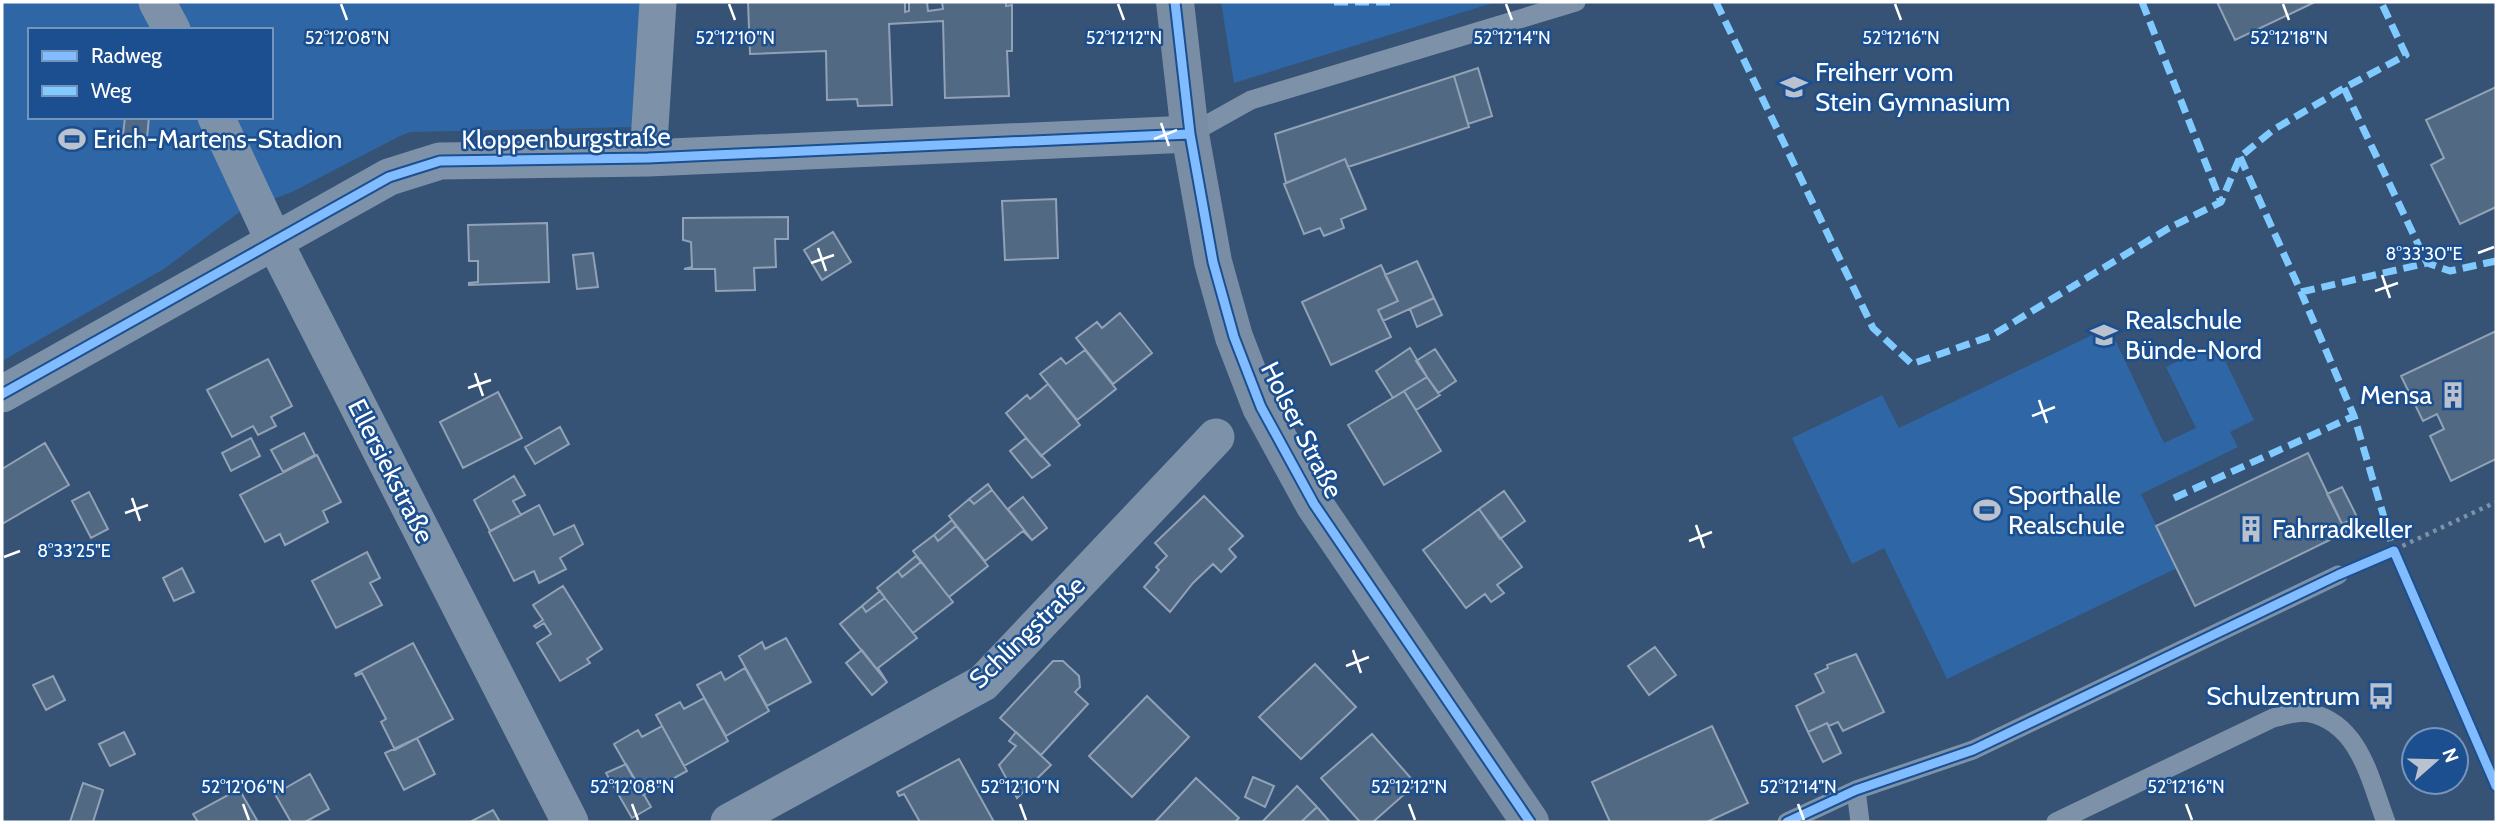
<svg xmlns="http://www.w3.org/2000/svg" width="2498" height="824" viewBox="0 0 2498 824" font-family="Cabin,sans-serif">
<style>
.green{fill:#2f66a5;fill-rule:evenodd}
.building{fill:#526984;stroke:#92a2b6;stroke-width:2}
.lines{fill:none;stroke-linecap:round;stroke-linejoin:round}
.path{stroke:#7d92a8;stroke-width:4.5;stroke-dasharray:3.5 5;stroke-linecap:butt}
.lane{stroke:#7d92a8;stroke-width:19}
.street{stroke:#7d92a8;stroke-width:37}
.secondary{stroke:#798da4;stroke-width:38}
.quiet{stroke:#80caff;stroke-width:7;stroke-dasharray:14 7;stroke-linecap:butt}
.cycleway-casing{stroke:#1b4f8f;stroke-width:13}
.cycleway{stroke:#80bcff;stroke-width:9}
.ticks{fill:none;stroke:#fff;stroke-width:2.5}
.labels{text-anchor:middle;dominant-baseline:central;stroke-width:5;stroke-linejoin:round;paint-order:stroke}
.poi-label{font-size:26px;fill:#fff;stroke:#1b4f8f;text-anchor:start}
.street-label{font-size:26px;fill:#fff;stroke:#1b4f8f}
.ticks-label{font-size:18px;text-anchor:middle;fill:#fff;stroke:#1b4f8f;stroke-width:5;stroke-linejoin:round;paint-order:stroke}
</style>
<rect width="100%" height="100%" fill="#365274"/>
<path class="green" d="M2,2H644L634,127L411,132L400,136L292,192L241,211L164,269L2,361ZM30,30H271V117H30Z
M1221,2H1496L1234,83Z
M2109,327L2164,443L2196,428L2166,367L2216,342L2254,420L2230,432L2238,447L2141,494L2177,568L1947,679L1884,548L1852,564L1792,438L1882,395L1899,428Z"/>
<path class="building" d="M748,2H905V12L909,11V2H927L928,11L943,9L942,2H1006V6L1012,5V51H1007L1009,96L945,98L943,21L889,24L892,105L858,106L857,99L827,100L826,51L750,54Z
M2217,2H2315L2235,40Z
M1478,68L1492,116L1468,124L1454,76Z
M1454,76L1469,127L1348,167L1345,159L1286,183L1275,134Z
M2496,87V207L2460,224L2431,165L2444,158L2426,120Z
M125,117H149L146,148L122,145Z
M1345,159L1366,209L1341,219L1344,228L1324,236L1320,228L1304,234L1284,184Z
M1056,199L1058,258L1005,260L1002,201Z
M788,217V239H775L776,267L754,268L755,290L716,291L715,269H684L692,267L691,242L683,240V218Z
M547,223L549,282L469,285V283L478,282V261H469L468,225Z
M833,232L851,262L822,280L804,250Z
M593,253L598,287L577,289L573,255Z
M1417,261L1434,298L1383,321L1378,310L1398,301L1385,275Z
M1381,265L1398,301L1378,310L1391,337L1331,365L1302,302Z
M1434,298L1442,315L1417,327L1410,309Z
M1120,313L1152,353L1113,384L1076,338L1097,322L1102,328Z
M2496,331V459L2451,481L2430,436L2444,429L2437,414L2423,421L2401,376Z
M1410,348L1427,377L1393,398L1376,371Z
M1435,349L1456,381L1438,393L1416,361Z
M1085,350L1116,389L1077,420L1040,374L1061,358L1066,364Z
M268,359L292,406L271,417L276,426L258,435L253,426L232,437L207,390Z
M1427,377L1440,395L1416,410L1404,391Z
M1048,384L1080,425L1041,456L1006,413L1027,395L1030,399Z
M1404,391L1441,451L1384,485L1348,425Z
M498,392L522,438L463,468L440,422Z
M560,427L569,444L535,464L525,447Z
M304,433L315,455L283,472L271,450Z
M251,438L260,456L231,471L222,453Z
M1026,438L1050,465L1032,478L1010,451Z
M45,443L69,485L2,524V469Z
M2308,453L2346,532L2195,606L2156,526Z
M317,455L341,502L323,511L328,522L285,545L280,534L265,542L240,495Z
M514,476L525,495L513,501L521,515L490,531L474,500Z
M988,484L992,490L974,504L969,499Z
M2342,487L2357,517L2342,524L2327,494Z
M992,490L1032,540L1023,531L985,561L949,516L969,499L974,504Z
M1504,491L1525,521L1500,539L1479,509Z
M89,492L108,529L91,538L72,501Z
M1204,496L1243,536L1229,549L1236,557L1221,572L1213,564L1193,583L1170,612L1144,587L1159,570L1156,567L1167,556L1155,543Z
M1023,497L1047,528L1032,540L1008,509Z
M539,505L554,535L574,525L583,544L560,558L566,569L539,583L534,571L514,581L489,532Z
M1479,509L1522,567L1497,585L1504,593L1491,602L1485,594L1466,608L1423,550Z
M952,520L956,526L938,541L934,535Z
M956,526L988,566L949,597L913,551L934,535L938,541Z
M367,552L380,578L370,583L382,605L336,628L312,581Z
M916,556L921,562L902,577L898,571Z
M921,562L953,602L913,633L877,588L898,571L902,577Z
M182,568L194,592L174,601L163,578Z
M563,586L602,649L587,659L590,663L560,681L537,643L551,634L544,623L536,628L534,626L543,620L533,605Z
M880,591L885,598L866,612L862,606Z
M885,598L917,638L878,668L887,682L840,624L862,606L866,612Z
M786,638L811,682L767,706L739,656L762,642L765,649Z
M413,643L453,719L395,750L381,722L386,719L362,673L356,676L355,674Z
M1655,647L1676,675L1649,695L1628,666Z
M862,650L887,682L872,695L846,663Z
M1856,654L1884,712L1843,731L1838,722L1829,726L1827,723L1808,732L1796,706L1824,692L1815,674L1828,668L1827,665Z
M1053,661H1063L1079,676L1080,687L1075,692L1088,704L1041,755L1000,718Z
M1315,664L1356,707L1301,759L1259,717Z
M745,668L769,711L726,736L697,685L721,672L725,680Z
M53,676L65,700L46,710L33,685Z
M1147,696L1189,737L1132,797L1089,756Z
M704,698L728,741L684,766L656,715L680,702L684,709Z
M1827,723L1841,753L1823,762L1808,732Z
M662,726L687,771L643,795L614,744L638,730L642,737Z
M1712,726L1748,803L1707,822H1610L1592,782Z
M124,732L135,754L110,766L99,744Z
M1016,732L1051,765L1017,798L999,765L1016,746L1009,741Z
M1372,734L1416,784L1373,822H1360L1321,778Z
M417,738L435,774L404,790L385,753Z
M959,759L994,822H920L904,794L899,796L897,792Z
M626,764L651,807L632,818L606,773Z
M310,774L329,809L305,822H291L275,794Z
M1253,777L1274,786L1265,807L1245,797Z
M1196,778L1239,818L1235,822H1155Z
M83,783L103,790L93,822H70Z
M1297,786L1317,807L1301,822H1262Z
M239,789L258,822H198L193,814Z
M1317,807L1330,822H1301Z
M493,810L500,822H470Z"/>
<g class="lines">
<path class="path" d="M2394,551L2496,786
M2364,564L2496,502"/>
<path class="lane" d="M1190,134L1251,100L1576,2
M1856,790L1860,822
M1787,822L1856,790L1973,750L2338,575
M2056,822L2273,718C2283,716 2299,710 2310,713C2360,724 2370,780 2386,822"/>
<path class="street" d="M157,2L172,30
M216,117L274,241L570,822
M648,158L658,2
M2,394L389,177L440,161L648,158L1190,134
M729,822L983,683L1216,437"/>
<path class="secondary" d="M1175,2L1190,134L1213,262L1234,337L1261,407L1314,504L1530,822"/>
<path class="quiet" d="M1334,2H1390
M1716,2L1873,328L1912,364L1991,336L2169,228L2221,202L2240,157L2273,130L2344,88L2406,55L2381,2
M2142,2L2221,202
M2344,88L2427,263L2450,271L2496,261
M2240,157L2301,292L2354,416L2394,551
M2301,292L2427,263
M2174,498L2354,416"/>
<defs>
<path id="cycleway" d="M1175,2L1190,134L1213,262L1234,337L1261,407L1314,504L1530,822
M2,394L389,177L440,161L648,158L1190,134
M1787,822L1856,790L1973,750L2338,575L2394,551L2496,786"/>
</defs>
<use href="#cycleway" class="cycleway-casing"/>
<use href="#cycleway" class="cycleway"/>
</g>
<path class="ticks" d="M341,4L347,20M729,4L735,20M1118,4L1124,20M1506,4L1512,20M1895,4L1901,20M2283,4L2289,20M1161,123L1169,146M1154,139L1177,130M818,248L826,271M2478,253L2494,247M811,263L834,255M2382,275L2390,298M2375,291L2398,283M475,373L483,396M468,388L491,380M2039,400L2047,423M2032,416L2055,407M132,498L140,521M125,513L148,505M1696,525L1704,548M1689,541L1712,532M4,557L20,551M1353,650L1361,673M1346,666L1369,657M243,804L249,820M632,804L638,820M1020,804L1026,820M1409,804L1415,820M1798,804L1804,820M2186,804L2192,820"/>
<defs>
<symbol id="school-bare" viewBox="-9 -9 18 18"><path d="M0-5L7-2L0 1L-7-2ZM-4 1L0 2.5L4 1V4Q0 6-4 4Z" fill="#b9c2ce" stroke="#1b4f8f" stroke-width="2.5" paint-order="stroke"/></symbol>
<symbol id="stadium-bare" viewBox="-9 -9 18 18"><path d="M0-5a6.5 5 0 1 0 0 10a6.5 5 0 1 0 0-10ZM-3.5-1.8h7v3.6h-7Z" fill="#b9c2ce" stroke="#1b4f8f" stroke-width="2.5" paint-order="stroke"/></symbol>
<symbol id="building-bare" viewBox="-9 -9 18 18"><path d="M-4-6H4V6H1V3H-1V6H-4ZM-2.5-4.3h1.7v1.8h-1.7ZM.8-4.3h1.7v1.8H.8ZM-2.5-1h1.7V.8h-1.7ZM.8-1h1.7V.8H.8Z" fill="#b9c2ce" stroke="#1b4f8f" stroke-width="2.5" paint-order="stroke"/></symbol>
<symbol id="bus-bare" viewBox="-9 -9 18 18"><path d="M-5-6H5V4H4V6H2V4H-2V6H-4V4H-5ZM-3.5-4V0h7V-4ZM-3.5 1.2v1.5H-2V1.2ZM2 1.2v1.5H3.5V1.2Z" fill="#b9c2ce" stroke="#1b4f8f" stroke-width="2.5" paint-order="stroke"/></symbol>
</defs>
<g fill-rule="evenodd">
<use href="#school-bare" x="1775" y="68" width="38" height="38"/>
<use href="#stadium-bare" x="53" y="120" width="38" height="38"/>
<use href="#school-bare" x="2085" y="316" width="38" height="38"/>
<use href="#building-bare" x="2434" y="376" width="38" height="38"/>
<use href="#stadium-bare" x="1968" y="491" width="38" height="38"/>
<use href="#building-bare" x="2232" y="510" width="38" height="38"/>
<use href="#bus-bare" x="2362" y="677" width="38" height="38"/>
</g>
<g class="labels">
<g class="poi-label">
<text x="1815" y="72">Freiherr vom<tspan x="1815" dy="30">Stein Gymnasium</tspan></text>
<text x="93" y="139">Erich-Martens-Stadion</text>
<text x="2125" y="320">Realschule<tspan x="2125" dy="30">Bünde-Nord</tspan></text>
<text x="2432" y="395" text-anchor="end">Mensa</text>
<text x="2008" y="495">Sporthalle<tspan x="2008" dy="30">Realschule</tspan></text>
<text x="2272" y="529">Fahrradkeller</text>
<text x="2360" y="696" text-anchor="end">Schulzentrum</text>
</g>
<g class="street-label">
<text transform="translate(566 138) rotate(-1)">Kloppenburgstraße</text>
<text transform="translate(1302 430) rotate(63)">Holser Straße</text>
<text transform="translate(391 471) rotate(63)">Ellersiekstraße</text>
<text transform="translate(1027 632) rotate(-44)">Schlingstraße</text>
</g>
</g>
<g class="ticks-label">
<text x="347" y="44">52°12'08"N</text>
<text x="1124" y="44">52°12'12"N</text>
<text x="1512" y="44">52°12'14"N</text>
<text x="735" y="44">52°12'10"N</text>
<text x="1901" y="44">52°12'16"N</text>
<text x="2289" y="44">52°12'18"N</text>
<text x="2424" y="260">8°33'30"E</text>
<text x="74" y="557">8°33'25"E</text>
<text x="243" y="793">52°12'06"N</text>
<text x="632" y="793">52°12'08"N</text>
<text x="1020" y="793">52°12'10"N</text>
<text x="1409" y="793">52°12'12"N</text>
<text x="1798" y="793">52°12'14"N</text>
<text x="2186" y="793">52°12'16"N</text>
</g>
<rect width="2498" height="824" fill="none" stroke="#ffffff" stroke-width="7"/>
<rect x="28" y="28" width="245" height="91" fill="#1b4f8f" stroke="#7695bc" stroke-width="2"/>
<rect x="42" y="51" width="35" height="10" fill="#80bcff" stroke="#7695bc" stroke-width="2"/>
<text x="91" y="63" font-size="21" fill="#ffffff">Radweg</text>
<rect x="42" y="86" width="35" height="10" fill="#80caff" stroke="#7695bc" stroke-width="2"/>
<text x="91" y="98" font-size="21" fill="#ffffff">Weg</text>
<g transform="translate(2435 761) rotate(70)"><circle r="33" fill="#1b4f8f" stroke="#7695bc" stroke-width="2"/>
<path d="M0-5L12 26L0 18L-12 26Z" fill="#b9c2ce"/>
<text y="-10" font-size="19" font-weight="bold" text-anchor="middle" fill="#ffffff">N</text>
</g>
</svg>
